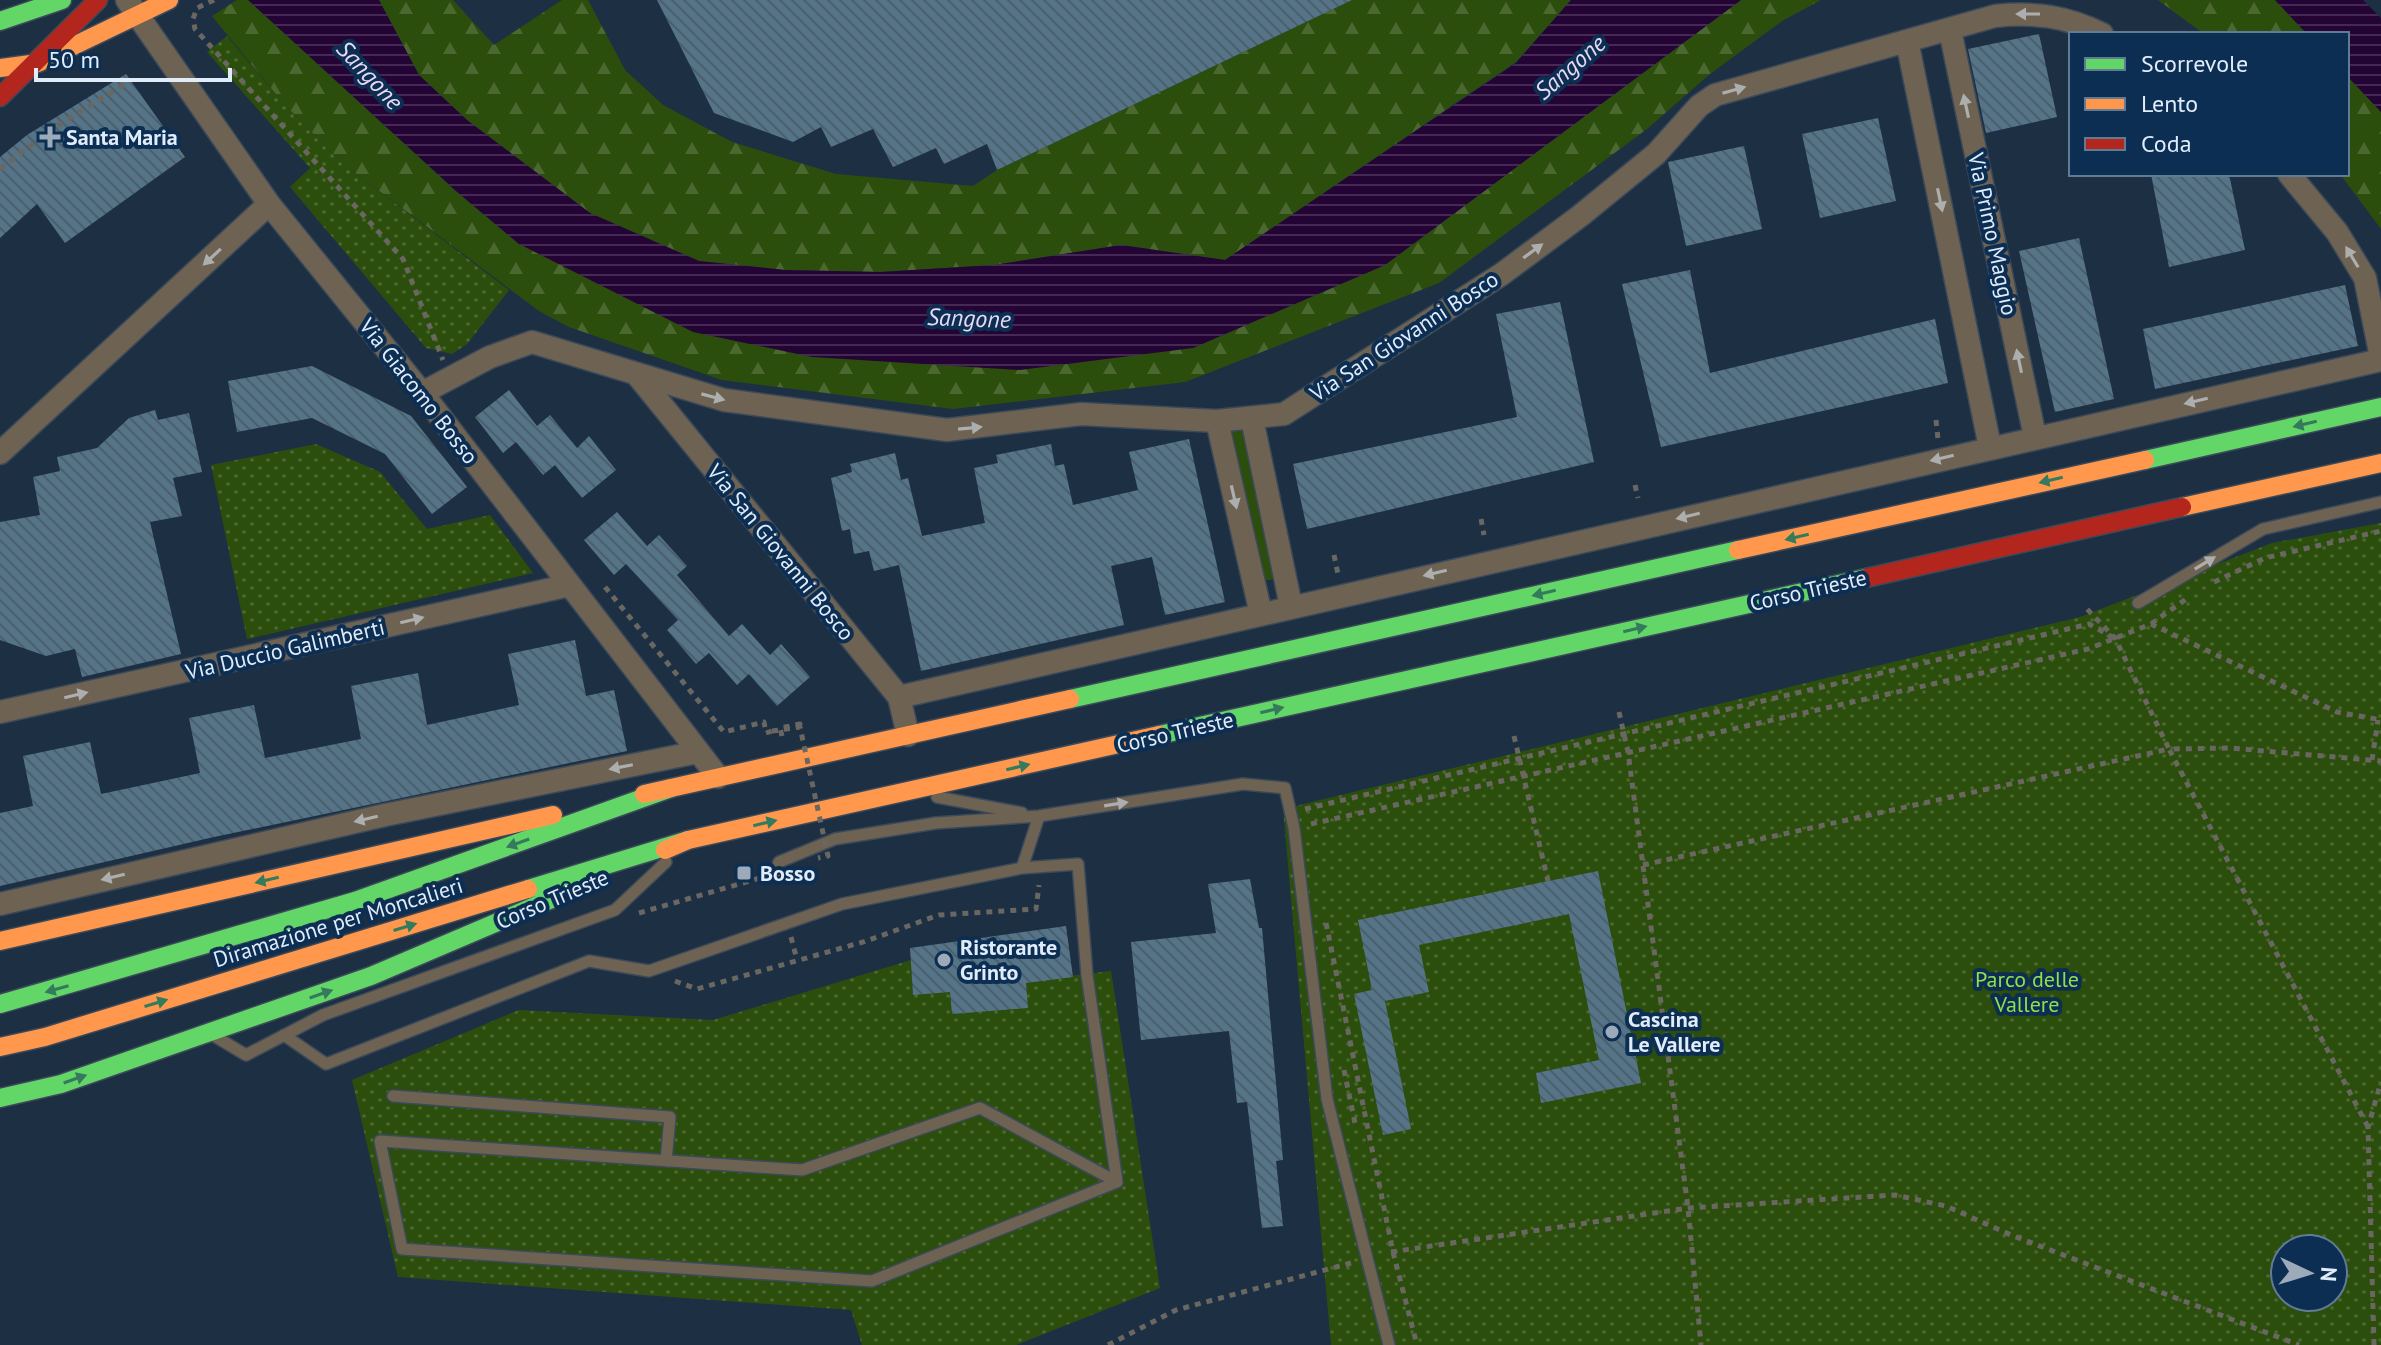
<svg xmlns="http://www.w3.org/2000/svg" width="2381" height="1345" viewBox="0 0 2381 1345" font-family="'PT Sans',sans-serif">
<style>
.green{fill:#2c4e0c}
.forest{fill:url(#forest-firs)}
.park{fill:url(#park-dots);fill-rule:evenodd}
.water{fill:url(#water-rules)}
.building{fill:url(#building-back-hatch)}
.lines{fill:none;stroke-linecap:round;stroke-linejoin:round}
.lane-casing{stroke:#3c4959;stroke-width:14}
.street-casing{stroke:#3c4959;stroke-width:25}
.fast-casing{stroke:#3c4959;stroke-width:21}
.slow-casing{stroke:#3c4959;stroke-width:21}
.jam-casing{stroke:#3c4959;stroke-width:21}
.path{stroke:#6a6762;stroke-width:5;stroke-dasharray:6 6;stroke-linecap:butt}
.lane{stroke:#6e6352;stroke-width:11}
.street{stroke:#6e6352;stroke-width:22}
.fast{stroke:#63d668;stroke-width:18}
.slow{stroke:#ff974d;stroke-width:18}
.jam{stroke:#b3261e;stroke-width:18}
.path-bridge{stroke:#6a6762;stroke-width:5;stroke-dasharray:6 6;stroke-linecap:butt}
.oneway{fill:#adaeae}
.oneway2{fill:#347a5c}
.poi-dot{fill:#9caaba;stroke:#0d2e53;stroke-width:3}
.labels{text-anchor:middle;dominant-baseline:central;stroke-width:8;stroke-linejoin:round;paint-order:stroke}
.poi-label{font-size:22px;font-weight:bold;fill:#e0ecfa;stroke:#0d2e53;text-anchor:start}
.street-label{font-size:22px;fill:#e0ecfa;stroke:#0d2e53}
.park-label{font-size:22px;fill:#91df4c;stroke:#0d2e53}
.water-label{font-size:24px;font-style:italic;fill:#e9d9f3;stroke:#0d2e53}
</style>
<defs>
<pattern id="forest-firs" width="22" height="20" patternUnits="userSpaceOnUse" patternTransform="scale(2)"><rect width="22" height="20" fill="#2c4e0c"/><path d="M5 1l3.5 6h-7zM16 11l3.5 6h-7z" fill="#4a6830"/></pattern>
<pattern id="park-dots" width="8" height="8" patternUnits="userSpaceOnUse" patternTransform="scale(2)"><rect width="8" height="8" fill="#2c4e0c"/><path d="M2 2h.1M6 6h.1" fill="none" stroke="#4a6830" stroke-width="1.8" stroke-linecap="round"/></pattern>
<pattern id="water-rules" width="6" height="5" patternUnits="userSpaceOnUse" patternTransform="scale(2)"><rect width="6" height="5" fill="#240435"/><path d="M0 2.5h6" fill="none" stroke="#442953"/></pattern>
<pattern id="building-back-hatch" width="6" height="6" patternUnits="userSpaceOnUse" patternTransform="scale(2)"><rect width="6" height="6" fill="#557488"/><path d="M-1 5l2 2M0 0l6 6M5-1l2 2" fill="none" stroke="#4c5e6a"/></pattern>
</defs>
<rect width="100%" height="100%" fill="#1d2f43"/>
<path class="green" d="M1234,429L1244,431L1274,578L1271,580H1264L1231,432Z"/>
<path class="forest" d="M237,0H248L456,191L519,244L1193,348L1385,265L1741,0H1821L1782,21L1710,74L1647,129L1439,283L1185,382L953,409L722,380L569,327L539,311L342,163L283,103L212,16Z
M379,0H453L494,45L562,0H588L625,70L663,105L732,142L836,174L973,186L997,170L1352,0H1571L1516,62L1225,260L1121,245L994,265L880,272L785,270L699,261L590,213L467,120L419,75Z
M2158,0H2275L2307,34H2204Z
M2347,76L2381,112V229L2340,174H2347Z"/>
<path class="park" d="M227,36L283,103L342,163L509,290L467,344L452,354L426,348L290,187L310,168L207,52Z
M316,444L380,472L427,529L490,515L533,573L247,639L211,465Z
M2381,523V1345H1331L1283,809L2080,617L2272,543ZM2285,1249H2333V1297H2285Z
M911,960L913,994L1111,971L1160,1288L1016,1345H862L851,1310L398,1277L352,1080L519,1010L713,1020Z"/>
<path class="water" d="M248,0H379L419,75L467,120L590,213L699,261L785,270L880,272L994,265L1121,245L1225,260L1516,63L1571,0H1741L1385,265L1193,348L1020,370L812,357L693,332L519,244L456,191Z
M2275,0H2363L2381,18V112L2347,76V34H2307Z"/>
<path class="building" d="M657,0H1352L997,170L987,144L944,164L936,148L893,167L873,129L831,147L821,127L793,142L714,113Z
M2039,34L2057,117L1986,133L1968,49Z
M126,74L185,157L65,243L37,204L0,238V157L27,135Z
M1878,118L1896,201L1820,218L1802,134Z
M1744,146L1762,229L1686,246L1668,162Z
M2151,174H2229L2245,250L2169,267Z
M2079,238L2114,399L2055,412L2019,251Z
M1690,270L1710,373L1935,319L1948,383L1661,447L1622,284Z
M2345,285L2358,346L2155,389L2143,329Z
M1560,302L1594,462L1307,529L1293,464L1517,417L1496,314Z
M312,366L411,416L467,487L432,514L385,454L312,418L237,432L228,381Z
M509,390L537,426L550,415L577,448L589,436L616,470L582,498L555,465L543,475L516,442L503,453L475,417Z
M155,410L158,420L189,413L202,472L173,478L182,516L150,522L181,654L82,677L75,649L46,656L0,640V522L40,515L33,477L60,471L57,457L97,448L129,418Z
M1189,439L1225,602L1165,615L1152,557L1111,566L1124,625L921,671L899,565L874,571L869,551L854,554L850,529L842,531L831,478L852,472L850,464L895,453L901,480L908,478L922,536L985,523L974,468L998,463L996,455L1051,444L1055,466L1064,464L1073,505L1138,490L1129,452Z
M617,512L647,546L659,535L687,566L677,575L729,636L742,624L770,655L781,644L810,677L777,706L749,674L737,685L709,653L696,664L667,630L678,620L626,564L614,575L584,540Z
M575,640L586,696L614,690L627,751L214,837L0,886V813L33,806L23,756L90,742L101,794L200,773L189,718L254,705L265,758L361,739L351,686L418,673L427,725L519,705L508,654Z
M1598,871L1641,1083L1541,1103L1536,1073L1599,1060L1569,914L1419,945L1429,992L1385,1001L1411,1129L1383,1135L1354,994L1372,990L1358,920Z
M1250,879L1259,928H1262L1283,1160L1276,1161L1283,1226L1262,1228L1247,1102L1237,1103L1229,1031L1141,1040L1131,942L1216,933L1208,884Z
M1066,926L1073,977L1026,983L1028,1008L952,1014L950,992L913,995L910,948Z"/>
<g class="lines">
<defs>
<path id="lane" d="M2138,603L2263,529L2381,502
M937,797L1022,813
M1022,868L1078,864L1087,975L1117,1182L872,1281L402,1249L380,1141L802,1170L980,1108L1117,1182
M775,874L779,862L835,839L936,823L1039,816L1243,784L1285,788L1294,828L1327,1099L1389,1345
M284,1035L326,1064L589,961L649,971L842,904L1022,868L1039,816
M216,1037L246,1055L323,1015L615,910L666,862
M393,1096L670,1117L666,1161"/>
<path id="street" d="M127,0L269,204L422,393L718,777
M1950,30L2035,437
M1907,41L1990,447
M2289,174L2337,232L2365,278L2381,357
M638,376L899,697L908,735
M422,393L490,357L532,342L724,400L947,430L1081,414L1217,421L1284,414L1502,274L1580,216L1656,154L1699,106L1715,95L1995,16C2035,12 2066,16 2102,34
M1252,419L1291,606
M1217,421L1261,614
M0,453L269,204
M899,697L2381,360
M0,712L570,585
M0,904L385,815L698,752"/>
<path id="fast" d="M0,21L62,0
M2145,460L2381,407
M1070,699L1738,550
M1159,735L1866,578
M528,889L688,840
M0,1004L355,901L671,788
M0,1098L61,1084L371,976L561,895"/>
<path id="slow" d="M0,68L38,63L169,0
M2182,507L2381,463
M1738,550L2145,460
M644,794L1070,699
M665,850L688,840L1159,735
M0,941L553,815
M0,1047L45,1037L528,889"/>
<path id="jam" d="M0,97L98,0
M1866,578L2182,507"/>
</defs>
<use href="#lane" class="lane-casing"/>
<use href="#street" class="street-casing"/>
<use href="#fast" class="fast-casing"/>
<use href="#slow" class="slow-casing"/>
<use href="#jam" class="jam-casing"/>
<path class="path" d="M214,0L197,8L193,19L195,29L403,259L443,360
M0,169L49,131L131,80
M1936,420L1938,439
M1635,485L1638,498
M1481,519L1484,535
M1334,555L1338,574
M2214,582L2265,558L2381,531
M605,587L724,732L764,722L766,733L772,731
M2151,624L2189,597
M1619,712L1628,752L1688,1208L1701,1345
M782,736L780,728L800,724V727
M1514,736L1548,881
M2372,760L2378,720
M1305,809L2089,624L2114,638
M1311,824L2088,649L2151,624L2337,712L2381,720
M1643,865L2169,749L2115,638L2085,607
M639,913L760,878
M1326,923L1393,1252L1417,1345
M791,937L797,960
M675,981L697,989L863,942L939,915L1036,909L1039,885
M1344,1070L1355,1123
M2368,1127L2169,749L2230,748L2381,761
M1391,1252L1688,1208L1895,1195L1946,1206L2011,1235L2299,1345
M1108,1345L1176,1310L1351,1263
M2374,1345L2368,1127L2381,1082"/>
<use href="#lane" class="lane"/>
<use href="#street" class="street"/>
<use href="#fast" class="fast"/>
<use href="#slow" class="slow"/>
<use href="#jam" class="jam"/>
<path class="path-bridge" d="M772,731L800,727L828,856L818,858"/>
</g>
<defs><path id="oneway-solid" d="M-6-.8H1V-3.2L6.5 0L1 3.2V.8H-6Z" transform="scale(2)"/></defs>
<g class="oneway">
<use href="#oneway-solid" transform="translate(2028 14) rotate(-180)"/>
<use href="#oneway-solid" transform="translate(1734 90) rotate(-16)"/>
<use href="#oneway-solid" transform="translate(1966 106) rotate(-102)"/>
<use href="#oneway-solid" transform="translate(1940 200) rotate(78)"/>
<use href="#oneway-solid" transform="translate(1533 251) rotate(-36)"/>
<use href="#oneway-solid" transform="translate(212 257) rotate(137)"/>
<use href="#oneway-solid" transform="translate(2352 257) rotate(-121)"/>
<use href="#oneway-solid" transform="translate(2019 361) rotate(-102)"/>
<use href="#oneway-solid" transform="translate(713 397) rotate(15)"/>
<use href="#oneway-solid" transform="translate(2196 401) rotate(167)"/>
<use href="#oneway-solid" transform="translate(970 428) rotate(-5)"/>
<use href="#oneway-solid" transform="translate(1942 458) rotate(167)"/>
<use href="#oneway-solid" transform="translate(1234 497) rotate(77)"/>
<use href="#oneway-solid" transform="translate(1688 516) rotate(167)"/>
<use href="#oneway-solid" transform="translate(2205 563) rotate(-31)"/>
<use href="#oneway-solid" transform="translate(1435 573) rotate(167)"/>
<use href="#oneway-solid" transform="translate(412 620) rotate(-13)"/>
<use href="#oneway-solid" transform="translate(76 695) rotate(-13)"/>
<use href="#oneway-solid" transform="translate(621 767) rotate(169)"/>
<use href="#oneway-solid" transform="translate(1116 804) rotate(-9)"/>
<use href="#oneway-solid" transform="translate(366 819) rotate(167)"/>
<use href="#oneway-solid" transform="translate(113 877) rotate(167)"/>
</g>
<g class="oneway2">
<use href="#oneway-solid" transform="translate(2305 424) rotate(167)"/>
<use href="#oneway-solid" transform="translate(2051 480) rotate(167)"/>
<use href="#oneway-solid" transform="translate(1797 537) rotate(167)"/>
<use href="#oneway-solid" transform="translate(1544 593) rotate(167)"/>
<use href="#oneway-solid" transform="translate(1635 629) rotate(-13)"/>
<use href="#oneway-solid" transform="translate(1272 710) rotate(-13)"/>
<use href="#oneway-solid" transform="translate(1018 767) rotate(-13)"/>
<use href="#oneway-solid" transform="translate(765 823) rotate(-13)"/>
<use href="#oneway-solid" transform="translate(518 843) rotate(160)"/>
<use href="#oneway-solid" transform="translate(267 880) rotate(167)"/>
<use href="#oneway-solid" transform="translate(405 927) rotate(-17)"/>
<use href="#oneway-solid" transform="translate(57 989) rotate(164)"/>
<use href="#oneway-solid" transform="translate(321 994) rotate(-19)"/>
<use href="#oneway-solid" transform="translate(156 1003) rotate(-17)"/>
<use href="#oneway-solid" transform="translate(75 1079) rotate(-19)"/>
</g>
<g class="poi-dot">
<path d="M46 125h8v8h8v8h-8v8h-8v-8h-8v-8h8z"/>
<rect x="736" y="865" width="16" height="16" rx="4"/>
<circle cx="944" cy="960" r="8"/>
<circle cx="1612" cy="1032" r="8"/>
</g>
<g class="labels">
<g class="poi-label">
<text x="66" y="137">Santa Maria</text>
<text x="760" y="873">Bosso</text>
<text x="960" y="947">Ristorante<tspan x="960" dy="25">Grinto</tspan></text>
<text x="1628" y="1019">Cascina<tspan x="1628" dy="25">Le Vallere</tspan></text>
</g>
<g class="street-label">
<text transform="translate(1993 234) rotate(78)">Via Primo Maggio</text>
<text transform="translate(1404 336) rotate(-33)">Via San Giovanni Bosco</text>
<text transform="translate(419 391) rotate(52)">Via Giacomo Bosso</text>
<text transform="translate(781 552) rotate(51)">Via San Giovanni Bosco</text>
<text transform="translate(1808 590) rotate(-13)">Corso Trieste</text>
<text transform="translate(285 649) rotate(-13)">Via Duccio Galimberti</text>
<text transform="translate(1175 732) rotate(-13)">Corso Trieste</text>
<text transform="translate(552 899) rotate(-23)">Corso Trieste</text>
<text transform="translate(338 922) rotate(-17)">Diramazione per Moncalieri</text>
</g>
<g class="park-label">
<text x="2027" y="979">Parco delle<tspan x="2027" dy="25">Vallere</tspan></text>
</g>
<g class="water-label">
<text transform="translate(1570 67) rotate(-41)">Sangone</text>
<text transform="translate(370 75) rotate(47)">Sangone</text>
<text transform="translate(969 318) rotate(2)">Sangone</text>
</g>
</g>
<rect x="2069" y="32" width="280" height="144" fill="#0d2e53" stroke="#617a96" stroke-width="2"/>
<rect x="2085" y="58" width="40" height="12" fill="#63d668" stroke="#617a96" stroke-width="2"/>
<text x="2141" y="72" font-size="24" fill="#e0ecfa">Scorrevole</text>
<rect x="2085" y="98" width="40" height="12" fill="#ff974d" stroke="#617a96" stroke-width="2"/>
<text x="2141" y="112" font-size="24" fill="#e0ecfa">Lento</text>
<rect x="2085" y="138" width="40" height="12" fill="#b3261e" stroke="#617a96" stroke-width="2"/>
<text x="2141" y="152" font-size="24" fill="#e0ecfa">Coda</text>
<g transform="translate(2309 1273) rotate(94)"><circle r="38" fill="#0d2e53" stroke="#617a96" stroke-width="2"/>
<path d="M0-6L14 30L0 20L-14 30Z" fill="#9caaba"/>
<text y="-12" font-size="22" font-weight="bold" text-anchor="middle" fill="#e0ecfa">N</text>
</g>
<path d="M36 68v12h194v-12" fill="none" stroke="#e0ecfa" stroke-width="4"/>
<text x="48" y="68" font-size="24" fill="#e0ecfa" stroke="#0d2e53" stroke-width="6" paint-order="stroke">50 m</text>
</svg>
